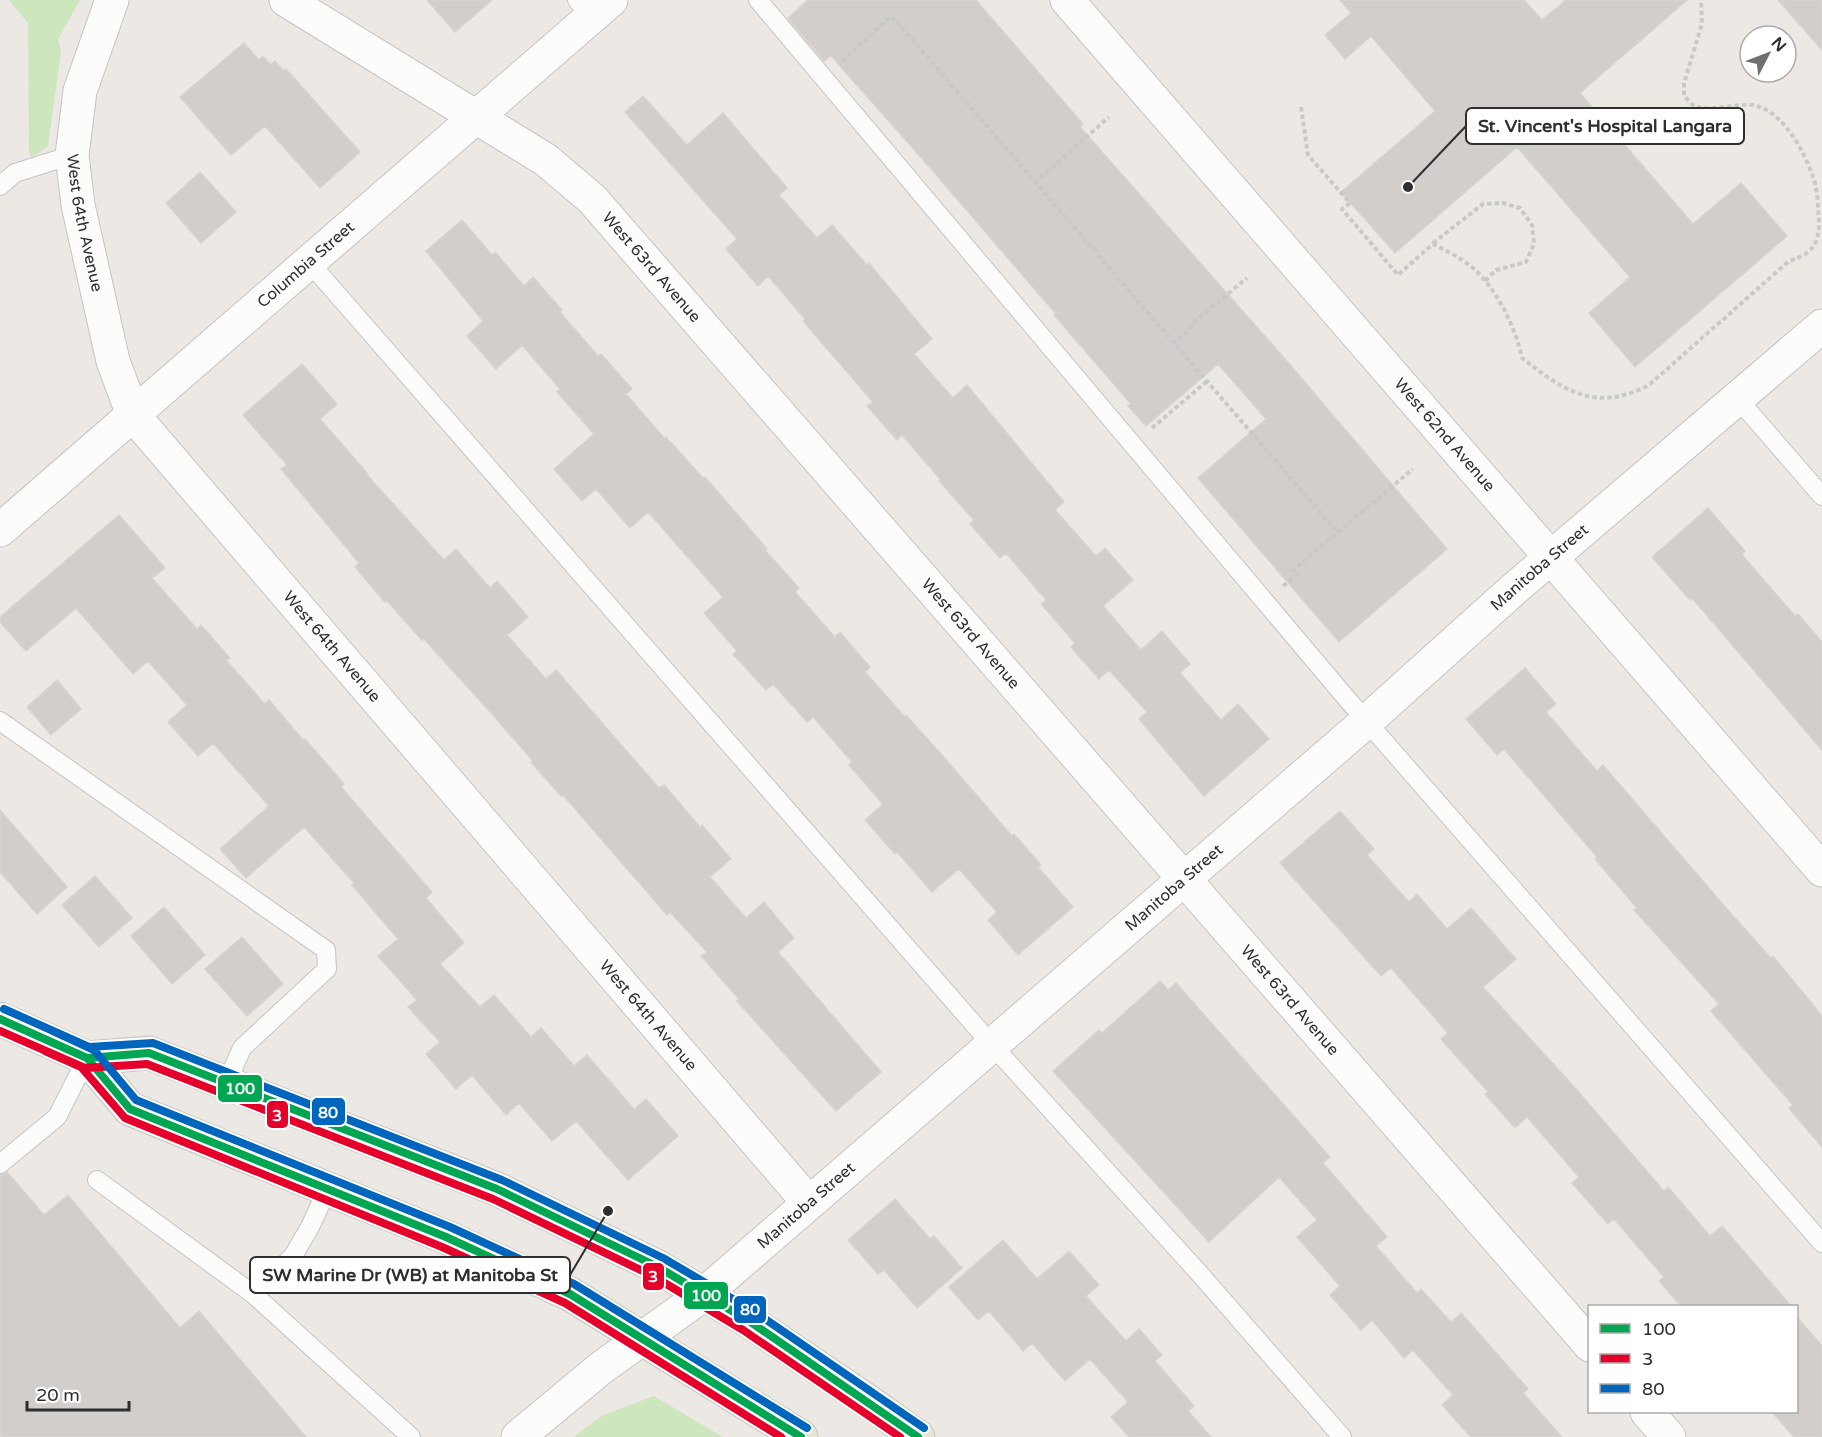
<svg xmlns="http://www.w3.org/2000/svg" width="1822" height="1437" viewBox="0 0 1822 1437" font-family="'Varela Round',sans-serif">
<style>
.green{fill:#cee6be}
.building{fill:#d1cecb;stroke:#d7d4d0;stroke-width:1.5}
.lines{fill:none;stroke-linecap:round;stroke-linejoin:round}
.lane-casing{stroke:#c5c4c5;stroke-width:20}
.street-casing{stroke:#c5c4c5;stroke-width:35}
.primary-casing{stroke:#c6c5c4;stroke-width:35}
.path{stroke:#c9c9c8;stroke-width:4;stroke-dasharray:4.5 3;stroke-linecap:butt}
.lane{stroke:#fcfcfb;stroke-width:18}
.street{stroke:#fcfcfb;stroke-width:33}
.primary{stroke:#e8e4d6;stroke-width:33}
.bus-1-casing{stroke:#fff;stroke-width:12}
.bus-2-casing{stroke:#fff;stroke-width:12}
.bus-3-casing{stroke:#fff;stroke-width:12}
.bus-1{stroke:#00a651;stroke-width:8}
.bus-2{stroke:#e4002b;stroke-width:8}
.bus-3{stroke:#0065bd;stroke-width:8}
.labels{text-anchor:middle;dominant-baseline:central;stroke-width:4.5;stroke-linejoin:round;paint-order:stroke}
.street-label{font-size:16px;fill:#2e2e2e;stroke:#fff}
.leader{fill:none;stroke:#2e2e2e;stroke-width:2}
.callout-dot{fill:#2e2e2e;stroke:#fff;stroke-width:2}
.callout{fill:#fff;stroke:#2e2e2e;stroke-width:2}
.callout-label{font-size:18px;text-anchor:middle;font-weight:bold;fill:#2e2e2e}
.line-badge{stroke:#fff;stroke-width:2}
.badge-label{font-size:16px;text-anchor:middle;font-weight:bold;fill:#fff}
</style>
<rect width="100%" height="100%" fill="#ece8e4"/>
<path class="green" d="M9,0H80L58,39L61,52L48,146L32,158L29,153L28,23Z
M654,1396L723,1437H574L603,1415Z"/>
<path class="building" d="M427,0H492L455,32Z
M808,0H976L1083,124L1080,127L1286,360L1447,549L1339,642L1198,478L1266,419L1218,364L1146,426L1128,406L1131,404L1054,315L1056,314L926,163L831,56L824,61L788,18Z
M1340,0H1524L1542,20L1566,0H1687L1580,93L1693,224L1741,183L1787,236L1635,367L1589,313L1630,277L1517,147L1395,253L1341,192L1435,111L1371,36L1345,59L1325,35L1351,13Z
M1778,0H1822V50Z
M244,43L259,60L263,56L271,65L275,61L284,71L286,69L360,152L320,188L265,126L231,155L180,97Z
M643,96L687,145L723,113L787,188L779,195L817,238L832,225L867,265L869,263L932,339L914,354L953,398L967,385L1064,502L1055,510L1096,556L1105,548L1133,580L1103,606L1141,650L1162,631L1190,664L1180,673L1221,720L1238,704L1269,739L1204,796L1139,719L1147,712L1109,670L1099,679L1071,647L1075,643L1041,604L1046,600L1006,553L1000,558L970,524L974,520L939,481L941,480L902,435L897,440L867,406L873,402L803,321L805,319L768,276L758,286L726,249L737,239L625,112Z
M200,172L236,212L201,243L166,203Z
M462,220L492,255L495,252L524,286L533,277L562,310L560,312L598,356L601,354L632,389L626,394L665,439L666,437L703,478L705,477L767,549L765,550L799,588L795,592L835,637L840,632L870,667L865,672L905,717L906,715L941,754L1012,836L1014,834L1041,865L1038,867L1073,907L1018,955L988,920L997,912L959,869L932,892L897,852L895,854L865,820L883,804L849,765L852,762L813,717L807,722L773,684L766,690L733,654L737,651L704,613L723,597L648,512L630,528L596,489L582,501L554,469L594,434L557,392L560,389L522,345L496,369L467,336L483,321L426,251Z
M302,364L337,404L320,419L368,474L367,475L444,560L456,549L490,588L497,581L528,617L507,635L546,679L556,670L659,788L664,785L700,827L702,825L731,859L710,877L746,918L764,902L794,938L778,952L881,1072L836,1111L737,1001L739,999L701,956L707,952L670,912L667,915L563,795L561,796L531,762L533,761L492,714L424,639L422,640L387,601L385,602L355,567L359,563L281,469L287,465L243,415Z
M1708,508L1745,551L1742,555L1796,617L1798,614L1822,642V750L1692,598L1690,600L1652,557Z
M119,515L165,568L152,578L197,629L201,625L230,658L226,660L265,704L269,700L303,740L305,739L344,784L341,787L432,892L426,898L464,943L440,964L480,1007L494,995L531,1037L541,1028L574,1066L587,1055L634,1109L646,1099L678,1136L628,1180L576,1121L552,1141L519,1103L506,1115L472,1075L456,1089L426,1054L440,1042L408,1007L417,1000L378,956L398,939L352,885L354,883L304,827L246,878L220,849L269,806L213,743L198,756L168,722L187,705L148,661L133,674L76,608L26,651L0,622V617Z
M1525,668L1556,704L1546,712L1597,771L1603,765L1727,909L1771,958L1773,956L1822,1016V1147L1789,1108L1793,1105L1711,1011L1719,1004L1634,910L1637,908L1595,859L1597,857L1504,749L1497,755L1466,719Z
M57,680L81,709L51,735L27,707Z
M0,810L67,887L37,914L0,872Z
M1340,811L1374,849L1367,855L1409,902L1417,894L1447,929L1471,908L1516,959L1483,987L1576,1089L1664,1191L1668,1187L1710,1236L1722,1226L1791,1306H1681L1659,1281L1664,1277L1614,1219L1608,1224L1572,1183L1579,1177L1527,1117L1515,1128L1485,1094L1488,1092L1441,1039L1448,1033L1391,968L1381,976L1280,863Z
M95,876L132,918L99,947L62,905Z
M164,907L205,955L172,984L131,936Z
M242,937L283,984L247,1016L205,969Z
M1160,981L1168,990L1176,983L1330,1157L1323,1163L1387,1237L1376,1246L1417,1293L1421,1289L1451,1322L1461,1313L1528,1389L1523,1393L1562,1437H1471L1442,1405L1453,1395L1413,1350L1404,1358L1372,1320L1361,1330L1330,1295L1340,1286L1297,1237L1317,1220L1279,1177L1209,1242L1053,1071L1099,1030L1102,1033Z
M7,1172L44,1215L68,1195L180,1328L199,1311L306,1437H0V1175Z
M895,1199L930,1239L934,1236L962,1268L917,1308L884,1270L878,1274L848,1240Z
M1003,1240L1037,1279L1069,1251L1099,1285L1086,1296L1126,1341L1139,1329L1162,1355L1155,1361L1194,1406L1188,1411L1211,1437H1129L1111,1417L1128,1402L1090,1359L1065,1381L1032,1343L1023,1351L989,1311L978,1320L949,1287Z
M1797,1317L1822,1346V1437H1794L1772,1412H1797Z"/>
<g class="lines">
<defs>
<path id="lane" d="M577,0L591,17
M758,0L1347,699L1822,1243
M0,186L15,173L72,155
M309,262L992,1045L1199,1273L1342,1437
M1737,398L1822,496
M0,721L326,950L327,969L242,1048L226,1084
M0,1164L57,1117L87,1058
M97,1180L253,1294L293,1256L310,1227L328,1188
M253,1294L411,1437"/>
<g id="street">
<path id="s1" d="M112,0L80,91L72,155L78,205L113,361L133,415L809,1203"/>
<path id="s2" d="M286,0L546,160L592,199L1590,1345"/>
<path id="s3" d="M1067,0L1822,870"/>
<path id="s4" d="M0,530L611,0"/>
<path d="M1647,1412L1669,1437"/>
<path id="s5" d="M518,1437L601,1368L704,1294L1367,721L1514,589L1822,326"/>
</g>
<path id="primary" d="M0,1019L87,1058L130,1109L446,1237L570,1294L801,1437
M87,1058L149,1053L497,1189L658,1267L749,1321L869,1402L918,1437"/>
</defs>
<use href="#lane" class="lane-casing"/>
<use href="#street" class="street-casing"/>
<use href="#primary" class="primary-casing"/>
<path class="path" d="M842,61L892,16L1337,532
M1301,107L1308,155L1350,203L1342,209L1398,275L1433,244C1447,251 1461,258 1473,268C1496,288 1516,328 1522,358C1564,391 1596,413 1649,385L1789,261C1811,254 1819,246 1819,222C1818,208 1818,193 1814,180C1806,154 1783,110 1753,105C1736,103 1707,113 1693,105C1690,103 1686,98 1684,95V83L1702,24L1701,0
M1035,183L1109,117
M1433,243L1483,204L1503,203L1520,208L1532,225L1534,244L1526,262L1496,270L1484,282
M1173,344L1187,332L1196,320L1247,278
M1152,428L1206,382
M1283,586L1297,575L1293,570L1413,469"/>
<use href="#lane" class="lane"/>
<use href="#street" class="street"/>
<use href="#primary" class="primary"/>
<defs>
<path id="bus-1" d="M0,1019L87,1058L149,1053L497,1189L658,1267L749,1321L918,1437
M49,1041L87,1058L130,1109L446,1237L570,1294L801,1437"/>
<path id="bus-2" d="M0,1031L85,1068L147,1064L493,1199L653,1276L743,1330L900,1437
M45,1051L81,1067L125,1118L442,1247L565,1303L781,1437"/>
<path id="bus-3" d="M4,1009L89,1047L153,1043L502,1180L663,1258L755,1312L924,1428
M53,1031L94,1050L136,1100L450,1227L574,1284L807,1428"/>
</defs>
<use href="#bus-1" class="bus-1-casing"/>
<use href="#bus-2" class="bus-2-casing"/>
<use href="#bus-3" class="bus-3-casing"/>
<use href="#bus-1" class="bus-1"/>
<use href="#bus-2" class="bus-2"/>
<use href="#bus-3" class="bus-3"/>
</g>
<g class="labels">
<g class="street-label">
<text stroke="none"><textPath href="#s1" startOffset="230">West 64th Avenue</textPath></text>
<text stroke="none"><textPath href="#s4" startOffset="405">Columbia Street</textPath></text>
<text stroke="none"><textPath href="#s2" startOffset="456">West 63rd Avenue</textPath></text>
<text stroke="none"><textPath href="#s3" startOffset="576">West 62nd Avenue</textPath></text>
<text stroke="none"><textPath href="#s5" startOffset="1342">Manitoba Street</textPath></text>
<text stroke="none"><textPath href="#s2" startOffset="942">West 63rd Avenue</textPath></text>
<text stroke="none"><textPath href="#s1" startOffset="734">West 64th Avenue</textPath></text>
<text stroke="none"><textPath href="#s5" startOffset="856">Manitoba Street</textPath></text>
<text stroke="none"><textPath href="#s2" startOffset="1428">West 63rd Avenue</textPath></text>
<text stroke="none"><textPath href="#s1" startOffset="1220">West 64th Avenue</textPath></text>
<text stroke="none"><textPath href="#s5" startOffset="370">Manitoba Street</textPath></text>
</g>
</g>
<path class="leader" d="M1408 187L1466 126M608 1211L570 1275"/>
<g class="callout-dot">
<circle cx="1408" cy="187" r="6"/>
<circle cx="608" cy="1211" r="6"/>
</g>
<g class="callout">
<rect x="1466" y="108" width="278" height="36" rx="6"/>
<rect x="250" y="1257" width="320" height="36" rx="6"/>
</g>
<g class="callout-label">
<text x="1605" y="132">St. Vincent's Hospital Langara</text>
<text x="410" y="1281">SW Marine Dr (WB) at Manitoba St</text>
</g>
<g class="line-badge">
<rect x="217" y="1074" width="46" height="29" rx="6" fill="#00a651"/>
<rect x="311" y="1097" width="35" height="29" rx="6" fill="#0065bd"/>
<rect x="266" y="1100" width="23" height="29" rx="6" fill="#e4002b"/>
<rect x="642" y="1262" width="23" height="29" rx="6" fill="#e4002b"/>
<rect x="683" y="1281" width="46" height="29" rx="6" fill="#00a651"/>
<rect x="733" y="1295" width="34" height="29" rx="6" fill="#0065bd"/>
</g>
<g class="badge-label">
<text x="240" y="1094">100</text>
<text x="328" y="1118">80</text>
<text x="277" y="1121">3</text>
<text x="653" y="1282">3</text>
<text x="706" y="1301">100</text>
<text x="750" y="1315">80</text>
</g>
<rect x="1588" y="1305" width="210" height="108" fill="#ffffff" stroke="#ababab" stroke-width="1.5"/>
<rect x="1600" y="1324" width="30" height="9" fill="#00a651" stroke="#ababab" stroke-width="1.5"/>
<text x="1642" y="1335" font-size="18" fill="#2e2e2e">100</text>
<rect x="1600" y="1354" width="30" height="9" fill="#e4002b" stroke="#ababab" stroke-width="1.5"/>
<text x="1642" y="1365" font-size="18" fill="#2e2e2e">3</text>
<rect x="1600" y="1384" width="30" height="9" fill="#0065bd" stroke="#ababab" stroke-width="1.5"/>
<text x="1642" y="1395" font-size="18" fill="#2e2e2e">80</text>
<g transform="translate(1768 54) rotate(48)"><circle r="28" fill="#ffffff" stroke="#ababab" stroke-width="1.5"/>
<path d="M0-4.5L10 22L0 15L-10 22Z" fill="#706f6e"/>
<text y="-9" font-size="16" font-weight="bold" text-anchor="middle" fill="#2e2e2e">N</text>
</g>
<path d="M27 1401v9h102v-9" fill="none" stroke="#2e2e2e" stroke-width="3"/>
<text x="36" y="1401" font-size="18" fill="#2e2e2e" stroke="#ffffff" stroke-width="4.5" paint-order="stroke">20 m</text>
</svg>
